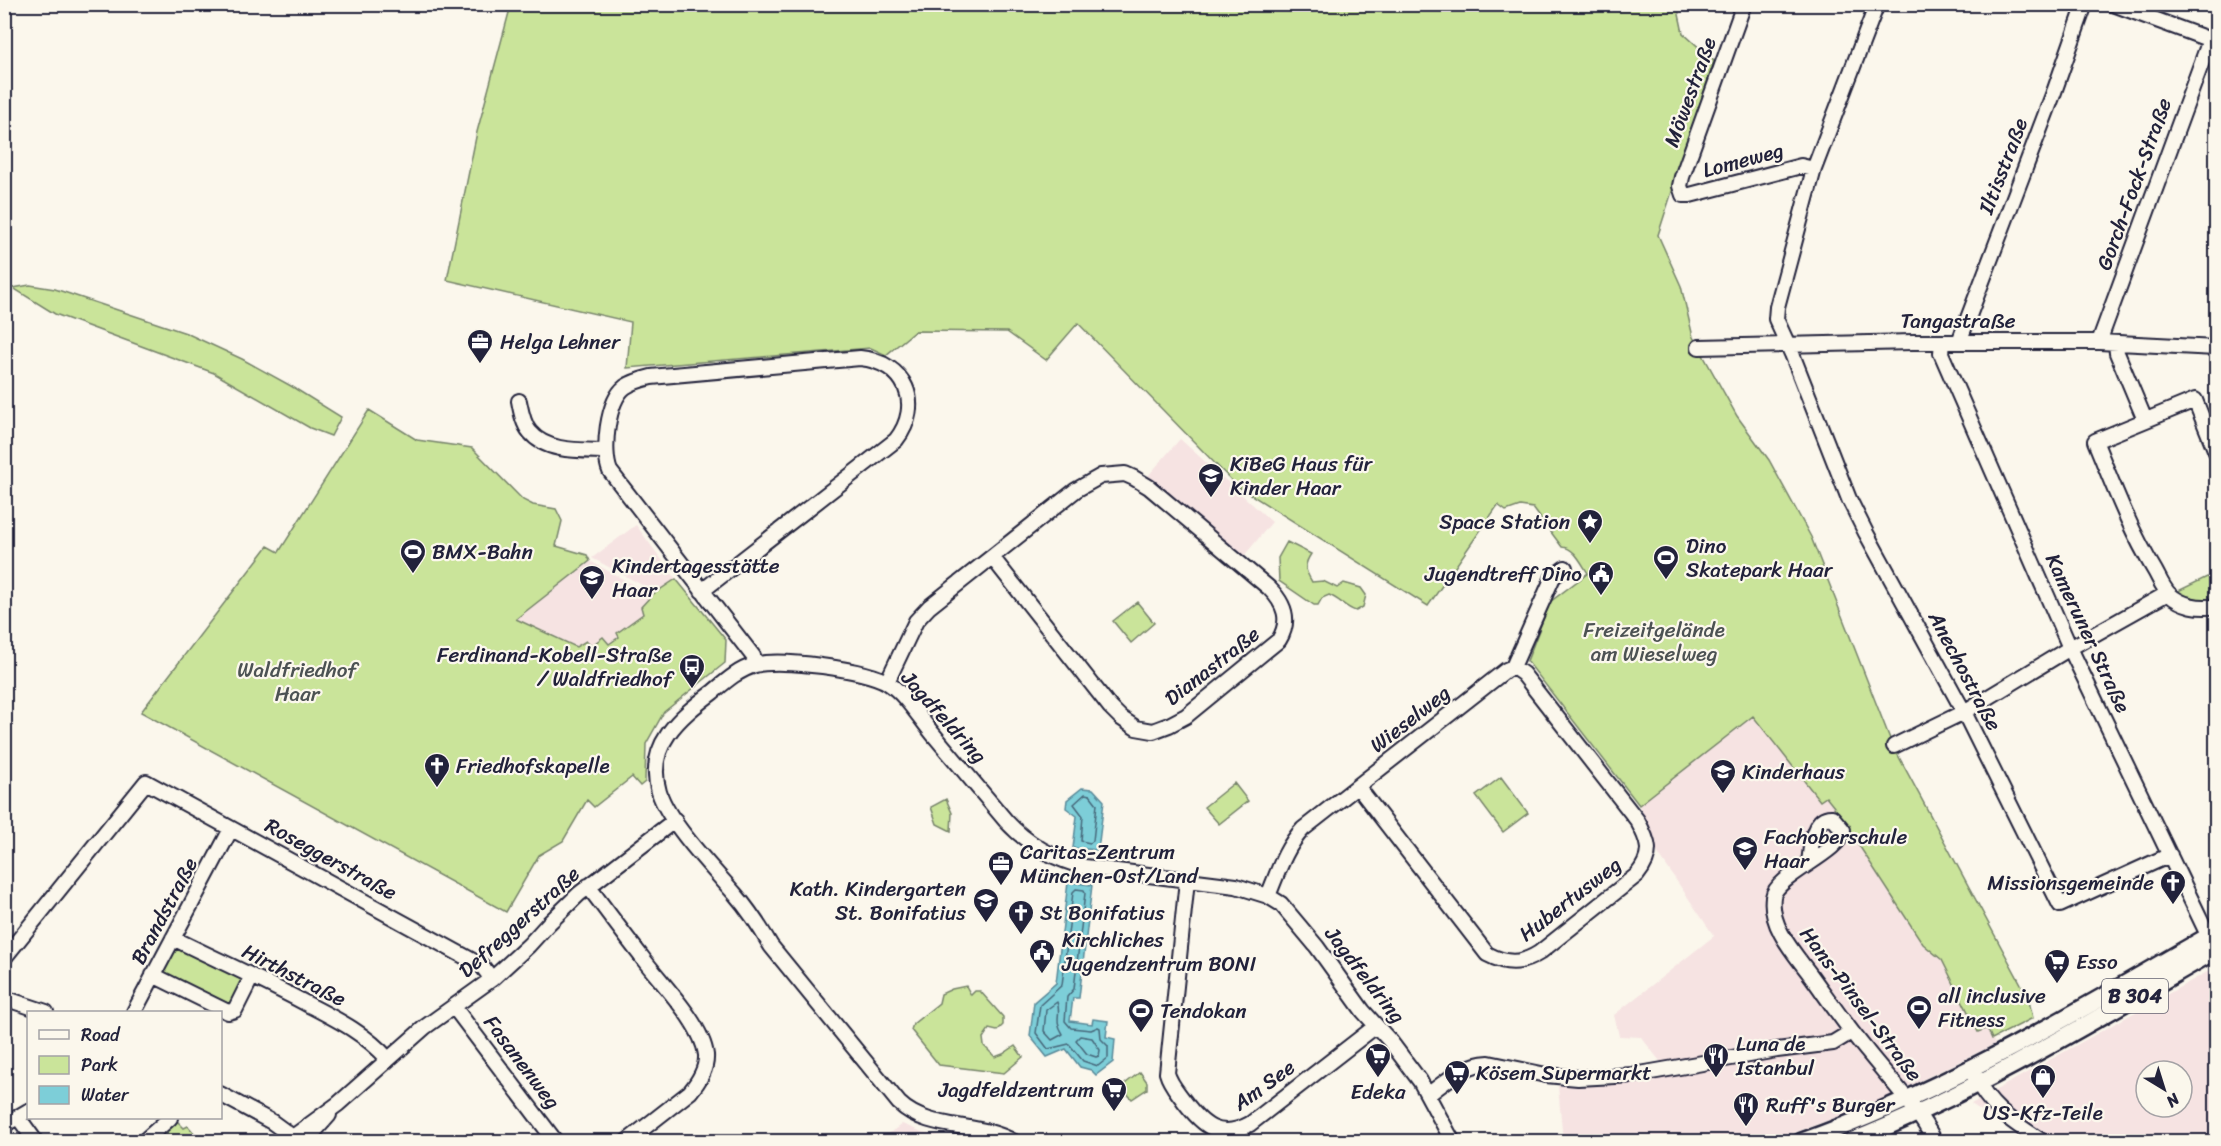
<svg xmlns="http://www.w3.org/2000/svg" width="2221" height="1146" viewBox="0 0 2221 1146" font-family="Sriracha,sans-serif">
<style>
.built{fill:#f6e3e2;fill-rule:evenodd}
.green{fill:#cae49a;stroke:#76836a;stroke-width:1.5}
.water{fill:#7dced8;stroke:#598999;stroke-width:1.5}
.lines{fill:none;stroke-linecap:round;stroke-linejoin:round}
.shore{stroke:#46677a;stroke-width:1.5}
.minor-casing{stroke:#22223b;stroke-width:18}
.major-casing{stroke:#22223b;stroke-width:21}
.minor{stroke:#fbf7ec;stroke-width:14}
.major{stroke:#fbf7ec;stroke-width:16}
.labels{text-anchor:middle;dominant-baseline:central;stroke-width:4.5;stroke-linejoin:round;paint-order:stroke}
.shield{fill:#fbf7ec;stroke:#636270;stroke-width:1.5}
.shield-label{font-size:20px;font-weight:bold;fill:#22223b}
.street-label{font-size:21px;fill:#22223b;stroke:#fbf7ec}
.poi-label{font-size:21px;fill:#22223b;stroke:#fbf7ec;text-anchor:start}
.park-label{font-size:21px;fill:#4c5253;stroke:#fbf7ec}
</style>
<rect width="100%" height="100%" fill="#fbf7ec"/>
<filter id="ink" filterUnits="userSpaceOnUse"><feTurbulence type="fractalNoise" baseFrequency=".0167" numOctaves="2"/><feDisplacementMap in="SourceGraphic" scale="12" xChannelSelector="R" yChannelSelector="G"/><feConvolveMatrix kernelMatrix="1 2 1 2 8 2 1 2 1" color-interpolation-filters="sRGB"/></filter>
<g filter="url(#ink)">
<path class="built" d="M1180,439L1272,522L1244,556L1148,476Z
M636,525L676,579L657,593L592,558Z
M590,561L652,595L641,607L643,614L617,633L619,636L609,645L576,647L515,619Z
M1753,715L1819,800L1826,797L1834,807L1923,944L1942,960L1978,1031L1987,1027L1995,1044L1875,1103L1772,1141H1563L1558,1086L1663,1065L1641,1037L1619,1036L1614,1015L1714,936L1657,852L1639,805Z
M2216,967V1141H2029L1971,1104ZM2146,1071H2182V1107H2146Z
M902,1124L922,1132L963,1141H879Z"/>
<path class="green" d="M511,5H1677L1683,33L1714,61L1658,235L1681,286L1693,337L1737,416L1769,460L1811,537L1892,744L2028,997L2033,1018L1992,1039L1987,1028L1978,1032L1942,960L1923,944L1834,807L1826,797L1820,801L1753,716L1639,805L1527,661L1550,602L1588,573C1581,563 1575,548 1562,547L1533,508L1520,506L1506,511L1498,505L1428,606L1237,486L1078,323L1046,360L1007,332L915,331L886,355L871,348L627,368L631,322L447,280L477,132Z
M30,285L55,289L186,333L242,359L291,386L341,417L331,436L310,428L214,373L55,314L13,288Z
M369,410L417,440L472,448L523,500L533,505L556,509L562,521L556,546L587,555L590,561L516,619L576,647L586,641L591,646L603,637L609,644L619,637L617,633L643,614L641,607L652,595L676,579L726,640L725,663L664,712L646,744L645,782L640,786L632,777L594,807L587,800L563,841L539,855L506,912L141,712L268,546L279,552Z
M1287,542L1311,554C1303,566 1305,570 1312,582L1323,581L1337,588L1344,583L1361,588L1366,595L1363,607L1356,611C1345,608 1340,599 1329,595L1322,598L1318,605H1314L1279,581L1278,558Z
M2207,577L2210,578L2216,593V601L2189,600L2176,592Z
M1137,602L1154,623L1131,643L1113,621Z
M1501,777L1528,813L1503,832L1476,796Z
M1234,783L1248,801L1219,824L1204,807Z
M946,799L952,813L951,831L937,824L931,807Z
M174,945L245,978L231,1008L161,975Z
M966,986L971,995L975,991H980L1003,1017V1025L997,1031L989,1029L983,1038L984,1046L995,1057L1003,1054L1015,1046L1023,1057L1004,1073L939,1065L911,1030L913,1024L939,1003L941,994L952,989Z
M1140,1072L1147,1082V1089L1132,1099L1121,1087Z
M177,1121L184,1128L188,1126L201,1141L153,1142Z"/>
<path class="water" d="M1082,788L1093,789L1104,801L1098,850L1073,848L1077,816L1066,808L1067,800Z
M1068,882L1092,885L1079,998H1073L1070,1021L1092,1024L1093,1019L1108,1021L1106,1037L1115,1039L1113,1062L1096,1075L1091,1070L1080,1067L1066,1049L1047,1057L1030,1036L1034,1002L1056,983Z"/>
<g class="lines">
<path class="shore" d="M1085,794L1090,795L1097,804L1093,841L1090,843L1081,841L1083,816L1074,804Z
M1076,889L1084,890L1085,893L1074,989L1067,997L1065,1021L1071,1028L1091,1030L1098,1027L1100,1028L1101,1039L1108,1046V1058L1098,1066L1083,1061L1069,1044L1048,1049L1036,1033L1040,1005L1062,985L1073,892Z
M1057,1002C1062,1015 1053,1018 1063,1034L1052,1040L1044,1031L1046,1010Z
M1080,1036L1092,1038L1100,1050L1099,1056L1096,1057L1087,1054L1076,1040Z"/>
<defs>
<path id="minor" d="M1744,4L1682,177L1680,186L1683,195H1690L1801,166L1814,169
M1877,4L1814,169L1777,307L1776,319L1792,354L1849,499L1866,533L1964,712L2060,905L2170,855
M2113,4L2216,42
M1959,342L2054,92L2085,4
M2099,342L2210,40
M1942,343L1941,353L2070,648L2209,937
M2116,344L2117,353L2145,420
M1699,347L1913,342H2099L2216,348
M519,401C521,411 523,424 530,432C547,453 582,450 606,451
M2216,452L2195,400L2095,441C2113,485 2130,530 2155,571C2159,578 2163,588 2169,594C2182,606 2200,609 2216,606
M702,591L896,440C924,404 905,362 860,358L651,377C643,379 632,382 625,387C607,401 602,452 610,471L753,656L756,664
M887,682L916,621L929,607L1076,490L1101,476L1125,474L1134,478L1149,487L1269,588C1285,604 1291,620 1279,640L1186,716L1169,725L1153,731L1136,728L1121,718L1110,707L992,557
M1894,746L1964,712L2070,648L2168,593
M1358,787L1487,954C1506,964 1520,965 1539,953L1637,875C1654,854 1649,842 1637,820L1523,674L1513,667
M1809,863C1811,848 1812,816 1832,817L1843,830C1842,852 1776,875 1773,897C1769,927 1796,955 1812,977C1830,1002 1847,1027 1867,1051C1890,1080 1918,1108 1935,1142
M1187,880L1167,1073C1170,1084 1177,1091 1184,1101C1202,1125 1219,1141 1250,1124L1376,1026
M588,886C606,910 623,933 641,956C660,982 702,1023 706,1055C707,1069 699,1081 690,1092L626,1142
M1268,896C1278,872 1285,848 1303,829L1506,670L1513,667L1553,577L1565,568
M173,938C219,961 265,981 309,1005C338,1020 366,1034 388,1059
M4,958L146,782L482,966L492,979
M153,975L228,1012L235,1010L252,976
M4,998L46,1012
M454,1007L556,1142
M134,1012L231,829
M1974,1076C1992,1111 2012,1121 2043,1142
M220,1094L272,1122L298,1141
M1429,1094C1448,1080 1464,1064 1489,1063L1546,1075L1578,1078L1634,1075L1777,1050L1833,1043L1851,1032
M18,1117L36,1142
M4,1125L28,1111
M143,1142L170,1118
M286,1142L338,1104L425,1027L492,979L529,945L549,923L579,894L675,820
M305,1142L329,1115
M1014,1142C979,1121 929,1132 899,1103L771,946C760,927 749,910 735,894C713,869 668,822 659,792C645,745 680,717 713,692C726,681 738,670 755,665C779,658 867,669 888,683C906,695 919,717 933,734C957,763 982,792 1006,821C1028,845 1054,859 1085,867L1236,886L1268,896L1281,904L1317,947L1363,1011L1390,1041L1420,1081L1453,1142"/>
<path id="major" d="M1801,1142C1949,1090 2081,1009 2216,932
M1850,1142C1978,1091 2098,1018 2216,950"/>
</defs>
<use href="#minor" class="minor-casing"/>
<use href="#major" class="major-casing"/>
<use href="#minor" class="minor"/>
<use href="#major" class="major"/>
</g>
</g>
<defs>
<symbol id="office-pin" viewBox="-11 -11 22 30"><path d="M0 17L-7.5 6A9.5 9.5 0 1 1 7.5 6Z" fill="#22223b" stroke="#fbf7ec"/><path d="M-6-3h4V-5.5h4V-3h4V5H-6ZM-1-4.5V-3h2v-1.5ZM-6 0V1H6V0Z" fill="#fff"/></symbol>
<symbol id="school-pin" viewBox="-11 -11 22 30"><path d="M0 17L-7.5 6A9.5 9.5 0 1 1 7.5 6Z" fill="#22223b" stroke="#fbf7ec"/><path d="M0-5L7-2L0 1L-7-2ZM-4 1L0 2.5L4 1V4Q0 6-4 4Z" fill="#fff"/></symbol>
<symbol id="sight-pin" viewBox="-11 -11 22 30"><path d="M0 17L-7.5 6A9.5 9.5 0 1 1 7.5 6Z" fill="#22223b" stroke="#fbf7ec"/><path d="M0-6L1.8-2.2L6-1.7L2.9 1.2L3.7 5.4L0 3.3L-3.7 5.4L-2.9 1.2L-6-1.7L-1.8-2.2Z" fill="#fff"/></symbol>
<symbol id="stadium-pin" viewBox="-11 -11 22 30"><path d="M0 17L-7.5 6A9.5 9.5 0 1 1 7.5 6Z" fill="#22223b" stroke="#fbf7ec"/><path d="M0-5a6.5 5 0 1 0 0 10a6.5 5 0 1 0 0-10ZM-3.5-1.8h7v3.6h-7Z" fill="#fff"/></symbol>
<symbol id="civic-pin" viewBox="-11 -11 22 30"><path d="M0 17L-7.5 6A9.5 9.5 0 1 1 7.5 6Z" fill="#22223b" stroke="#fbf7ec"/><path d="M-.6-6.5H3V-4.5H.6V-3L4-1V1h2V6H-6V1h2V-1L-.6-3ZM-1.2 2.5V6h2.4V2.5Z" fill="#fff"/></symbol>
<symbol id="bus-pin" viewBox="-11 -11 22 30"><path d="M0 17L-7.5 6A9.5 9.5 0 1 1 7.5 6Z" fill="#22223b" stroke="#fbf7ec"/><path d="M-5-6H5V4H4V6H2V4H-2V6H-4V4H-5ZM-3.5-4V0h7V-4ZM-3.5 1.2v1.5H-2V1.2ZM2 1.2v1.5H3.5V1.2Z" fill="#fff"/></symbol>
<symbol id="church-pin" viewBox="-11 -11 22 30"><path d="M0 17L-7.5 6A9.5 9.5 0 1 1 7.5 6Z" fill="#22223b" stroke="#fbf7ec"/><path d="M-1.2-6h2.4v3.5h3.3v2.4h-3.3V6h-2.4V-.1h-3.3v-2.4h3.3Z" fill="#fff"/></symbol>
<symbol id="supermarket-pin" viewBox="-11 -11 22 30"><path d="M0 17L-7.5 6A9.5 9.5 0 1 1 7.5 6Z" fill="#22223b" stroke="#fbf7ec"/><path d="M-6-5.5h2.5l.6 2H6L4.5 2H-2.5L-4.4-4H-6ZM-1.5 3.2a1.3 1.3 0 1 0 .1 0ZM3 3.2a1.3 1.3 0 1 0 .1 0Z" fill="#fff"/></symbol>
<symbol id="restaurant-pin" viewBox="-11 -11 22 30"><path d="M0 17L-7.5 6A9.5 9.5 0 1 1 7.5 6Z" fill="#22223b" stroke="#fbf7ec"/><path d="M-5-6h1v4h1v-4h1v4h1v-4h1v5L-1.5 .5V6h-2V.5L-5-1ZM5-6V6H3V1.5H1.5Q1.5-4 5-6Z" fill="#fff"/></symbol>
<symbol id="shop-pin" viewBox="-11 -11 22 30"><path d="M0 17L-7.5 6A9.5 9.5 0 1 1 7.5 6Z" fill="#22223b" stroke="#fbf7ec"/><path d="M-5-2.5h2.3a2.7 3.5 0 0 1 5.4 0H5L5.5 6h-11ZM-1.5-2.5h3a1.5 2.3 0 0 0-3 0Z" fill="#fff"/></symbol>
</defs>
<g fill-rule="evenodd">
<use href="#office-pin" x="465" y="327" width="30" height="40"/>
<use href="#school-pin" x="1196" y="461" width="30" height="40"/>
<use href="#sight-pin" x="1575" y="507" width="30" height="40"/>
<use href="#stadium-pin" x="398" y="537" width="30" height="40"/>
<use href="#stadium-pin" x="1651" y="543" width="30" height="40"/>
<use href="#civic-pin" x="1586" y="559" width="30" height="40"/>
<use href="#school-pin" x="577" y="563" width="30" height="40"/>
<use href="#bus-pin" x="677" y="652" width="30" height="40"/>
<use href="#church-pin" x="422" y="751" width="30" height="40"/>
<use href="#school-pin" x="1708" y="757" width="30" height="40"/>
<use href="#school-pin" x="1730" y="834" width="30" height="40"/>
<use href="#office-pin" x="986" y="849" width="30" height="40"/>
<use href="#church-pin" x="2158" y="868" width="30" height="40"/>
<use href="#school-pin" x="971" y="886" width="30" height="40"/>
<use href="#church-pin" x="1006" y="898" width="30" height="40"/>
<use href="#civic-pin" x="1027" y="937" width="30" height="40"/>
<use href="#supermarket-pin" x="2042" y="947" width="30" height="40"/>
<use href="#stadium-pin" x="1904" y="993" width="30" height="40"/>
<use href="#stadium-pin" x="1126" y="996" width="30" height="40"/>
<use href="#supermarket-pin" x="1363" y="1041" width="30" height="40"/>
<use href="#restaurant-pin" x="1701" y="1041" width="30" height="40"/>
<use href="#supermarket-pin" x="1442" y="1058" width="30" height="40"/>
<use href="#shop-pin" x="2028" y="1062" width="30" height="40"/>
<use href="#supermarket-pin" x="1099" y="1075" width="30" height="40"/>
<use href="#restaurant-pin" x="1731" y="1090" width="30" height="40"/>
</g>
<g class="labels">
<rect class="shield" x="2102" y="979" width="66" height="34" rx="4.5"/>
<g class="shield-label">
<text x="2135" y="996">B 304</text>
</g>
<g class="street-label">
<text transform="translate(1690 92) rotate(-70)">Möwestraße</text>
<text transform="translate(1743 160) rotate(-15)">Lomeweg</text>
<text transform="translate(2003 166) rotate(-69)">Iltisstraße</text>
<text transform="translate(2134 184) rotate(-70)">Gorch-Fock-Straße</text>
<text x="1958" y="321">Tangastraße</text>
<text transform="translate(2088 633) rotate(65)">Kameruner Straße</text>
<text transform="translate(1212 666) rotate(-38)">Dianastraße</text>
<text transform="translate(1965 671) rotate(62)">Anechostraße</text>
<text transform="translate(944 717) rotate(48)">Jagdfeldring</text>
<text transform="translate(1410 719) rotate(-38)">Wieselweg</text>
<text transform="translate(331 859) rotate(29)">Roseggerstraße</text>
<text transform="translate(1570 899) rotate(-38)">Hubertusweg</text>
<text transform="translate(164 911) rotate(-62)">Brandstraße</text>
<text transform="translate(519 922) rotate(-42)">Defreggerstraße</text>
<text transform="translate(294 975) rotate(27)">Hirthstraße</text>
<text transform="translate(1365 975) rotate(52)">Jagdfeldring</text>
<text transform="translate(1861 1004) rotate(53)">Hans-Pinsel-Straße</text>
<text transform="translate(522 1062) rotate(53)">Fasanenweg</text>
<text transform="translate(1264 1085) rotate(-36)">Am See</text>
</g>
<g class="poi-label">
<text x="500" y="342">Helga Lehner</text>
<text x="1230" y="464">KiBeG Haus für<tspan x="1230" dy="24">Kinder Haar</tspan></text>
<text x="1570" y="522" text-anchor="end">Space Station</text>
<text x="1686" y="546">Dino<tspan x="1686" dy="24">Skatepark Haar</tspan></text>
<text x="432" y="552">BMX-Bahn</text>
<text x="612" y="566">Kindertagesstätte<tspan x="612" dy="24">Haar</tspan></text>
<text x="1582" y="574" text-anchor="end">Jugendtreff Dino</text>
<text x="672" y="655" text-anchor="end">Ferdinand-Kobell-Straße<tspan x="672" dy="24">/ Waldfriedhof</tspan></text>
<text x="456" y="766">Friedhofskapelle</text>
<text x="1742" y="772">Kinderhaus</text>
<text x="1764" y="837">Fachoberschule<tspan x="1764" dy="24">Haar</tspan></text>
<text x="1020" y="852">Caritas-Zentrum<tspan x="1020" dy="24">München-Ost/Land</tspan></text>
<text x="2154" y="883" text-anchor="end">Missionsgemeinde</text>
<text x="966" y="889" text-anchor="end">Kath. Kindergarten<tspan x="966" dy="24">St. Bonifatius</tspan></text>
<text x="1040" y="913">St Bonifatius</text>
<text x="1062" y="940">Kirchliches<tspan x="1062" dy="24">Jugendzentrum BONI</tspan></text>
<text x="2076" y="962">Esso</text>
<text x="1938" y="996">all inclusive<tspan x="1938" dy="24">Fitness</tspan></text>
<text x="1160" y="1011">Tendokan</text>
<text x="1736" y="1044">Luna de<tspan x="1736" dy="24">Istanbul</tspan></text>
<text x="1476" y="1073">Kösem Supermarkt</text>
<text x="1094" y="1090" text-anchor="end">Jagdfeldzentrum</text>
<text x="1378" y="1092" text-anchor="middle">Edeka</text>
<text x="1766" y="1105">Ruff's Burger</text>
<text x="2043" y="1113" text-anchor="middle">US-Kfz-Teile</text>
</g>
<g class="park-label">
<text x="1654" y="630">Freizeitgelände<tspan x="1654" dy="24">am Wieselweg</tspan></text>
<text x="297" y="670">Waldfriedhof<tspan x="297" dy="24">Haar</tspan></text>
</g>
</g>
<rect width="2221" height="1146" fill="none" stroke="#fbf7ec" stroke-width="24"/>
<rect x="12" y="12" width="2197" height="1122" fill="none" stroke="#22223b" stroke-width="2" filter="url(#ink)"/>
<rect x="27" y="1011" width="195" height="108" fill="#fbf7ec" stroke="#a4a2a5" stroke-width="1.5"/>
<rect x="39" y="1030" width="30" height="9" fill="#fbf7ec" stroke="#a4a2a5" stroke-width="1.5"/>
<text x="81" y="1041" font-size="18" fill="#22223b">Road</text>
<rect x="39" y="1056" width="30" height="18" fill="#cae49a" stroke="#a4a2a5" stroke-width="1.5"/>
<text x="81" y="1071" font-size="18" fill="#22223b">Park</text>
<rect x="39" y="1086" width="30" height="18" fill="#7dced8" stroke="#a4a2a5" stroke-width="1.5"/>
<text x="81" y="1101" font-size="18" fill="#22223b">Water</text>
<g transform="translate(2164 1089) rotate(142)"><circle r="28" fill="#fbf7ec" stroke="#a4a2a5" stroke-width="1.5"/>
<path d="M0-4.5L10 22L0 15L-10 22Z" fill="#22223b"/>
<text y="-9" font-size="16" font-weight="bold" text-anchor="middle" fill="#22223b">N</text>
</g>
</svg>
